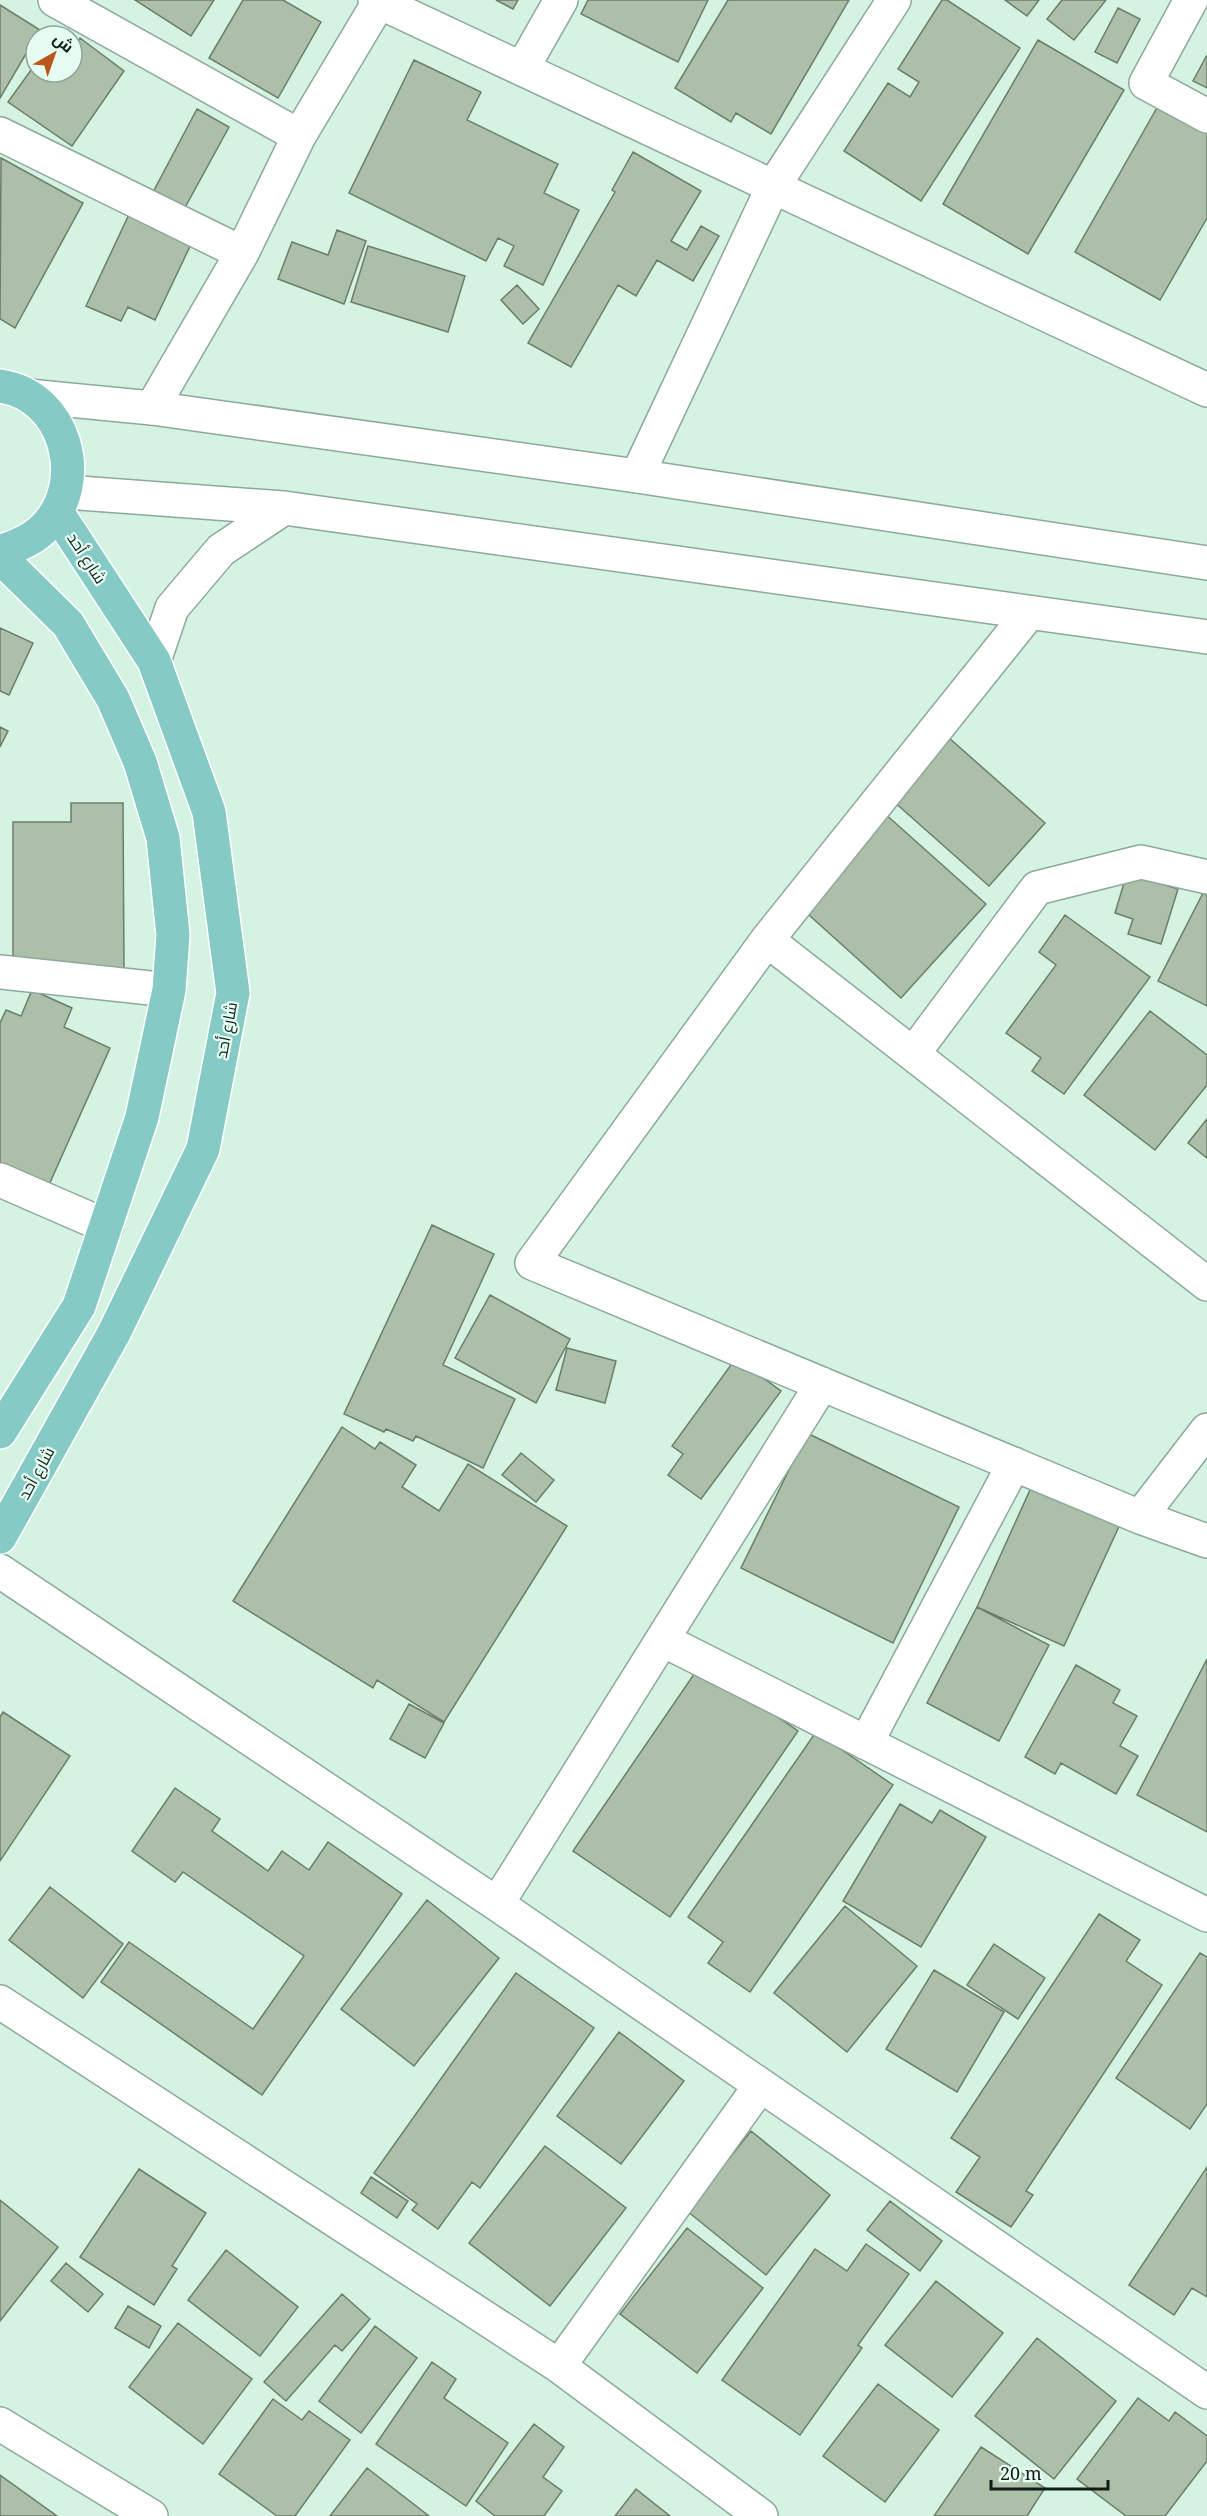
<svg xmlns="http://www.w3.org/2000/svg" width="1207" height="2516" viewBox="0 0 1207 2516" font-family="'Noto Serif',Cairo,serif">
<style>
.building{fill:#acbfa9;stroke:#6c7e69;stroke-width:1.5}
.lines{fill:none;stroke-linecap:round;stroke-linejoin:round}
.minor-casing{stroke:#8da99b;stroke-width:36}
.tertiary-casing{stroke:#8da99b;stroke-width:36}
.primary-casing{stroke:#fff;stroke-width:36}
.minor{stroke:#fff;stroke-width:33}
.tertiary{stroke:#fff;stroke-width:33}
.primary{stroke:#86cac5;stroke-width:33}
.labels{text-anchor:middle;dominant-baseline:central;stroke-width:4.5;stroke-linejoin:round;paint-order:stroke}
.street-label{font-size:16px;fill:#111c16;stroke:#e6fef2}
</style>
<rect width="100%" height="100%" fill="#d4f3e3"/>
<path class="building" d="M135,0H214L191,36Z
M243,0H283L321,22L278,98L209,58Z
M496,0H518L513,9Z
M588,0H708L678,62L581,14Z
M728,0H849L771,134L736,113L731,122L675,88Z
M942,0H947L1020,48L921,201L844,151L888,83L910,97L919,82L898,69Z
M1005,0H1039L1027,16Z
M1062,0H1106L1074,40L1047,19Z
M0,5L40,30L0,98Z
M1118,8L1140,19L1117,63L1095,52Z
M80,38L124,71L72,146L8,102L36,63V72H72V40L77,43Z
M1038,40L1124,90L1028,254L943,204Z
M1207,55V88L1193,81Z
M414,60L481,92L467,120L558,164L544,193L579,210L543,285L504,266L514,246L498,238L486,261L349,193Z
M1162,99L1207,125V218L1160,300L1075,252Z
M197,109L229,127L182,213L151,196Z
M633,152L701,191L671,241L687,250L701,226L719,236L693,281L657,260L636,296L618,285L571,367L528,343L615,192L612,190Z
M1,158L83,203L15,328L0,319Z
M132,208L194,238L155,320L128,307L121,321L86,306Z
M337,230L366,241L344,304L278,279L292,242L328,255Z
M368,246L465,276L448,332L351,302Z
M517,285L539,309L523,324L501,300Z
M0,628L33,643L9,695L0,691Z
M0,727L8,731L0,747Z
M948,737L1045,823L989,886L892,800Z
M71,803H123L124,969L13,968V822H71Z
M883,812L986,904L901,998L799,906Z
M1127,873L1178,889L1161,944L1128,934L1133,919L1115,913Z
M1203,893L1207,895V1006L1158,981Z
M1065,915L1150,977L1064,1094L1032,1071L1041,1058L1006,1033L1056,965L1039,952Z
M32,990L72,1008L64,1027L110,1048L48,1187L0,1165V1023L6,1010L21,1016Z
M1150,1011L1207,1055V1085L1155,1150L1084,1095Z
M1207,1119V1158L1188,1143Z
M432,1225L494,1254L443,1365L515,1399L483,1468L416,1436L413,1441L386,1429L384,1432L344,1414Z
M490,1295L570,1339L536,1403L455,1358Z
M567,1348L616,1361L605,1403L556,1390Z
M736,1358L781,1391L701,1499L668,1475L683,1454L672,1446Z
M342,1427L375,1449L380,1442L416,1465L402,1487L439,1511L468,1464L567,1526L444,1722L377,1680L373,1688L233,1601Z
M807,1433L959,1507L893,1643L741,1568Z
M521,1453L554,1480L536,1502L502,1475Z
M1035,1479L1122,1520L1064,1646L977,1607Z
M977,1607L1049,1645L999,1741L927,1703Z
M1207,1659V1832L1137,1795Z
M701,1664L798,1731L670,1917L573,1851Z
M1076,1665L1120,1690L1113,1703L1137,1716L1120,1746L1138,1756L1116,1794L1061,1763L1055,1774L1025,1757Z
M409,1704L444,1723L425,1758L390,1739Z
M3,1712L70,1756L0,1861V1717Z
M816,1732L893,1785L750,1992L708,1963L723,1942L688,1917Z
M175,1788L220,1819L212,1831L268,1871L282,1851L309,1870L328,1842L402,1894L262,2095L101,1982L129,1942L253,2029L304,1956L183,1872L175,1882L132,1851Z
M900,1804L932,1823L940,1810L986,1837L921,1947L843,1901Z
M50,1887L123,1944L83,1998L9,1940Z
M427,1900L499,1958L414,2066L341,2009Z
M845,1906L917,1966L847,2052L774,1993Z
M1099,1914L1140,1940L1126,1961L1162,1985L1026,2191L1033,2195L1011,2227L956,2192L980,2157L951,2138Z
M994,1944L1045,1978L1018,2019L967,1985Z
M1200,1953L1207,1957V2104L1190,2129L1116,2078Z
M934,1970L1004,2012L957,2092L886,2049Z
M516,1973L594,2028L480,2188L472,2182L438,2229L412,2210L417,2204L374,2173Z
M619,2032L684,2081L621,2164L557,2116Z
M751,2131L830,2195L766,2275L687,2211Z
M545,2146L626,2208L550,2306L469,2243Z
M1207,2167V2297L1192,2288L1174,2315L1129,2285Z
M139,2169L206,2213L172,2266L177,2269L154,2305L80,2257Z
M371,2177L408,2201L397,2218L361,2193Z
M0,2200L58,2247L0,2321Z
M890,2201L942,2241L920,2271L867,2230Z
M687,2228L763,2288L697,2373L620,2314Z
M866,2244L909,2274L858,2345L862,2348L800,2435L722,2380L815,2249L847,2271Z
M226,2250L298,2307L260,2356L188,2300Z
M66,2263L103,2294L88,2312L51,2281Z
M936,2281L1003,2333L952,2397L885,2345Z
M342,2294L370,2319L342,2351L335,2345L286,2401L264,2382Z
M128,2306L161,2326L149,2348L115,2328Z
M178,2323L252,2379L203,2444L129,2387Z
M375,2326L417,2358L361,2433L319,2401Z
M1037,2338L1116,2401L1054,2479L975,2416Z
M432,2362L456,2379L444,2398L508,2443L466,2506L376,2444Z
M878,2384L939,2430L885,2502L823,2456Z
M1138,2398L1169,2421L1175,2412L1207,2436V2461L1165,2516H1126L1077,2479Z
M273,2399L302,2420L309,2411L350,2440L295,2516H277L219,2474Z
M534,2424L564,2447L543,2477L562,2491L544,2516H495L476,2501Z
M981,2447L1045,2488L1027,2516H934Z
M367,2468L429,2516H330Z
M0,2475L57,2516H0Z
M636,2489L670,2516H615Z"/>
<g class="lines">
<defs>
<path id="minor" d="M55,0L299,136
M375,0L1207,390
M1191,0L1146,83L1207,116
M523,67L561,0
M0,134L242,253
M152,408L242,253L299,136L379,2
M637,476L773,187L894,0
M1029,613L767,940L532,1263L1140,1517L1207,1541
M767,940L1207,1284
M0,972L169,990
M913,1054L1037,888L1141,862L1207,877
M0,1180L106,1226
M1140,1517L1207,1430
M0,1571L497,1904L1207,2392
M663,1640L1207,1915
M866,1743L1014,1464
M497,1904L822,1384
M0,2002L559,2366L761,2516
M559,2366L760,2086
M0,2424L151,2516"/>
<path id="tertiary" d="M28,396L152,408L637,476L1207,563
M66,492L284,508L1207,637
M154,661L172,608L221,550L284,508"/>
<path id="primary" d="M0,386C66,395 89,482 45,527C33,540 16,546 0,552
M0,557L68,624L113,699L140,762L163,838L173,935L169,990L142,1117L79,1306L0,1432
M0,1537L114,1333L203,1149L233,993L209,812L154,661L57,512"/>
</defs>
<use href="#minor" class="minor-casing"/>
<use href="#tertiary" class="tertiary-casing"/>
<use href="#primary" class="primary-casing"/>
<use href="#minor" class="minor"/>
<use href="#tertiary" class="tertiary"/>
<use href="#primary" class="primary"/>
</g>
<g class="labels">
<g class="street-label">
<text transform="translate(87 558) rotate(57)">شارع أحد</text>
<text transform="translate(226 1030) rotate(-79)">شارع أحد</text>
<text transform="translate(36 1473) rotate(-61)">شارع أحد</text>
</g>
</g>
<g transform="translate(54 54) rotate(40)"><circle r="28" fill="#e6fef2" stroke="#91a49a" stroke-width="1.5"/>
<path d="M0-4.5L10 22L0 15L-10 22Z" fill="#b8561b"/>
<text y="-9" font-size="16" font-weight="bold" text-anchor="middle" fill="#111c16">ش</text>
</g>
<path d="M991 2480v9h117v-9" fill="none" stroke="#111c16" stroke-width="3"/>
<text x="1000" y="2480" font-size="18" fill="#111c16" stroke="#e6fef2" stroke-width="4.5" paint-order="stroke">20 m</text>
</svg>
